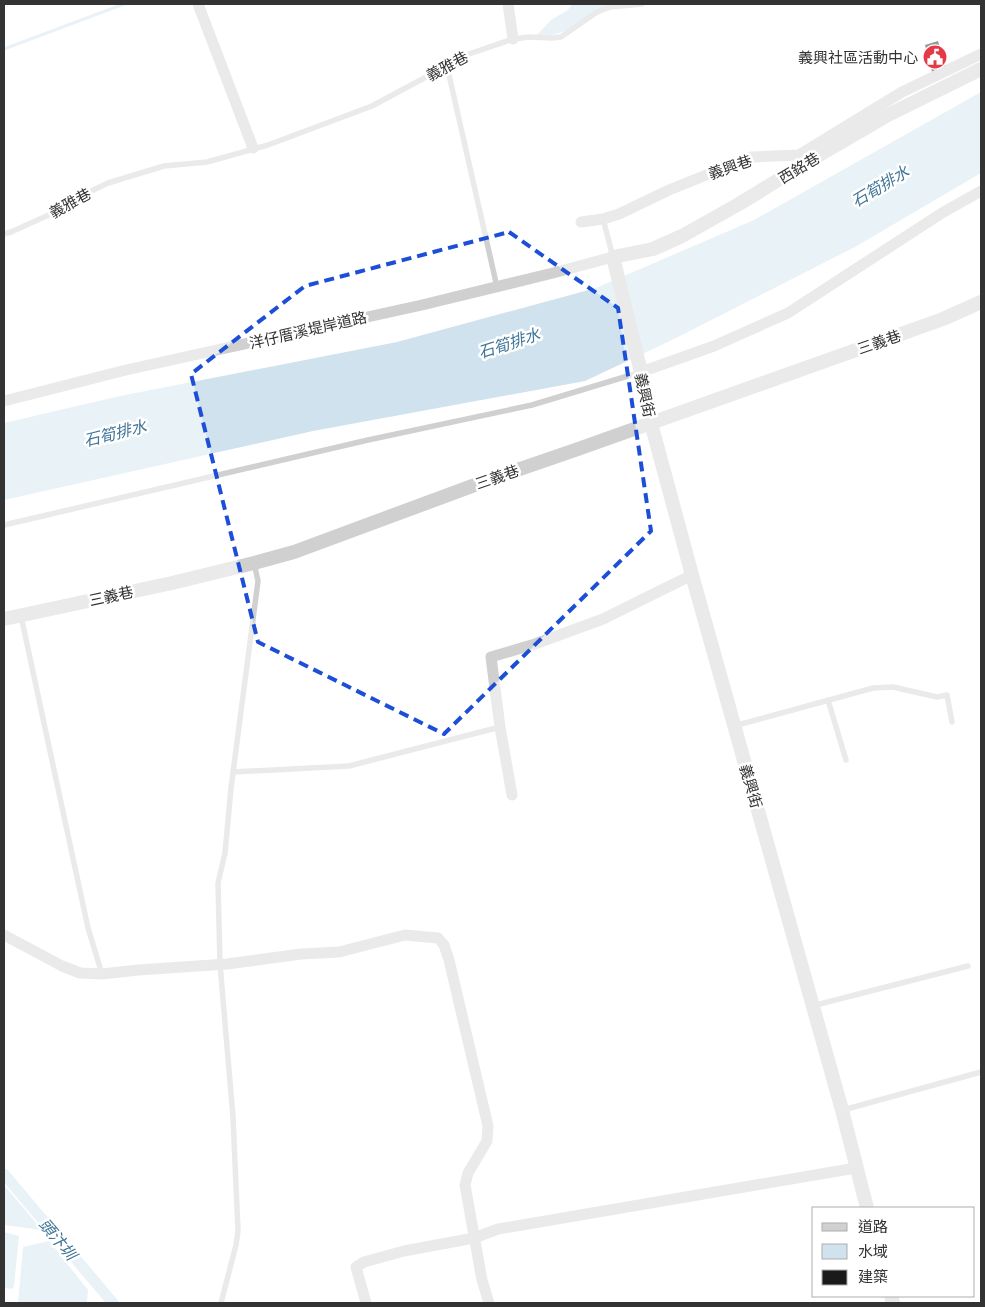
<svg xmlns="http://www.w3.org/2000/svg" width="985" height="1307" viewBox="0 0 985 1307" font-family="'IBM Plex Sans','Noto Sans TC',sans-serif">
<style>
.water{fill:#cfe2ee}
.lines{fill:none;stroke-linecap:round;stroke-linejoin:round}
.stream{stroke:#cfe2ee;stroke-width:3}
.canal{stroke:#cfe2ee;stroke-width:11}
.building{fill:#1a1a1a}
.service{stroke:#d0d0d0;stroke-width:5.5}
.minor{stroke:#d0d0d0;stroke-width:11}
.tertiary{stroke:#d0d0d0;stroke-width:14}
.marked{fill:none;stroke:#1d4ed8;stroke-width:4;stroke-dasharray:10 6;stroke-linejoin:round}
.labels{text-anchor:middle;dominant-baseline:central;stroke-width:5;stroke-linejoin:round;paint-order:stroke}
.poi-label{font-size:15px;fill:#333;stroke:#fff;text-anchor:end}
.street-label{font-size:15px;fill:#333;stroke:#fff}
.water-label{font-size:16px;font-style:italic;fill:#3f7597;stroke:#fff}
</style>
<rect width="100%" height="100%" fill="#fff"/>
<path class="water" d="M572,4H615L569,30L552,35L536,36L551,20L568,10Z
M981,92V173L855,247L674,339L585,381L313,431L4,500V423L120,396L397,342L596,288L754,220Z
M4,1185L42,1230L4,1225Z
M4,1232L19,1236L14,1286L12,1289L4,1288Z
M49,1241L88,1290L87,1303H18L23,1247Z"/>
<g class="lines">
<path class="stream" d="M4,49L124,4"/>
<path class="canal" d="M4,1174L113,1303"/>
</g>
<path class="building" d="M938,41L946,68L932,72L925,45Z"/>
<g class="lines">
<path class="service" d="M447,66L497,287
M603,219L613,257
M4,234L11,232L62,209L87,193L108,183L164,166L207,162L268,145L372,106L469,54L513,39L529,37L552,38L561,37L597,12L610,7L642,4
M4,525L368,440L532,405L641,372
M21,616L88,928L102,974
M828,700L846,760
M734,726L873,688L893,687L937,697L947,695L952,722
M233,772L349,766L500,727
M812,1006L968,966
M843,1110L981,1072
M221,1303L236,1245L238,1231L233,1117L220,964L218,883L225,853L231,788L258,581L254,563"/>
<path class="minor" d="M198,4L253,148
M508,4L513,39
M581,222L603,219L619,214L669,190L751,157L799,155L902,92L981,54
M641,372L714,346L788,313L942,213L981,191
M4,401L126,370L422,305L553,273L613,257
M512,795L500,727L491,657L535,644L603,619L692,575
M4,935L62,966L80,973L102,974L138,970L227,964L301,954L339,952L405,935L438,938L444,945L449,960L488,1126L487,1141L468,1173L465,1185L482,1280L489,1303
M366,1303L356,1267L364,1262L404,1251L474,1238L498,1229L856,1168"/>
<path class="tertiary" d="M4,619L172,583L254,563L294,552L491,479L578,449L943,319L981,302
M867,1208L842,1110L692,575L651,423L641,372L613,257L653,249L682,236L739,204L814,158L888,115L981,69
M891,1296L893,1303"/>
</g>
<path d="M0 0H985V1307H0ZM509,232L618,308L651,531L444,734L258,642L191,374L305,286Z" fill="#fff" fill-opacity=".55" fill-rule="evenodd"/>
<path class="marked" d="M509,232L618,308L651,531L444,734L258,642L191,374L305,286Z"/>
<defs>
<symbol id="civic-disc" viewBox="-11 -11 22 22"><circle r="9.5" fill="#e63946" stroke="#fff"/><path d="M-.6-6.5H3V-4.5H.6V-3L4-1V1h2V6H-6V1h2V-1L-.6-3ZM-1.2 2.5V6h2.4V2.5Z" fill="#fff"/></symbol>
</defs>
<g fill-rule="evenodd">
<use href="#civic-disc" x="921" y="43" width="28" height="28"/>
</g>
<g class="labels">
<g class="poi-label">
<text x="918" y="57">義興社區活動中心</text>
</g>
<g class="street-label">
<text transform="translate(447 66) rotate(-28)">義雅巷</text>
<text transform="translate(730 167) rotate(-19)">義興巷</text>
<text transform="translate(799 168) rotate(-31)">西銘巷</text>
<text transform="translate(70 203) rotate(-29)">義雅巷</text>
<text transform="translate(308 330) rotate(-13)">洋仔厝溪堤岸道路</text>
<text transform="translate(879 342) rotate(-19)">三義巷</text>
<text transform="translate(645 395) rotate(78)">義興街</text>
<text transform="translate(497 477) rotate(-19)">三義巷</text>
<text transform="translate(111 596) rotate(-12)">三義巷</text>
<text transform="translate(751 786) rotate(74)">義興街</text>
</g>
<g class="water-label">
<text transform="translate(880 186) rotate(-31)">石筍排水</text>
<text transform="translate(509 343) rotate(-18)">石筍排水</text>
<text transform="translate(115 433) rotate(-14)">石筍排水</text>
<text transform="translate(58 1239) rotate(50)">頭汴圳</text>
</g>
</g>
<rect width="985" height="1307" fill="none" stroke="#333333" stroke-width="10"/>
<rect x="812" y="1207" width="162" height="90" fill="#ffffff" stroke="#adadad"/>
<rect x="822" y="1223" width="25" height="8" fill="#d0d0d0" stroke="#adadad"/>
<text x="858" y="1232" font-size="15" fill="#333333">道路</text>
<rect x="822" y="1244" width="25" height="15" fill="#cfe2ee" stroke="#adadad"/>
<text x="858" y="1257" font-size="15" fill="#333333">水域</text>
<rect x="822" y="1270" width="25" height="15" fill="#1a1a1a" stroke="#adadad"/>
<text x="858" y="1282" font-size="15" fill="#333333">建築</text>
</svg>
